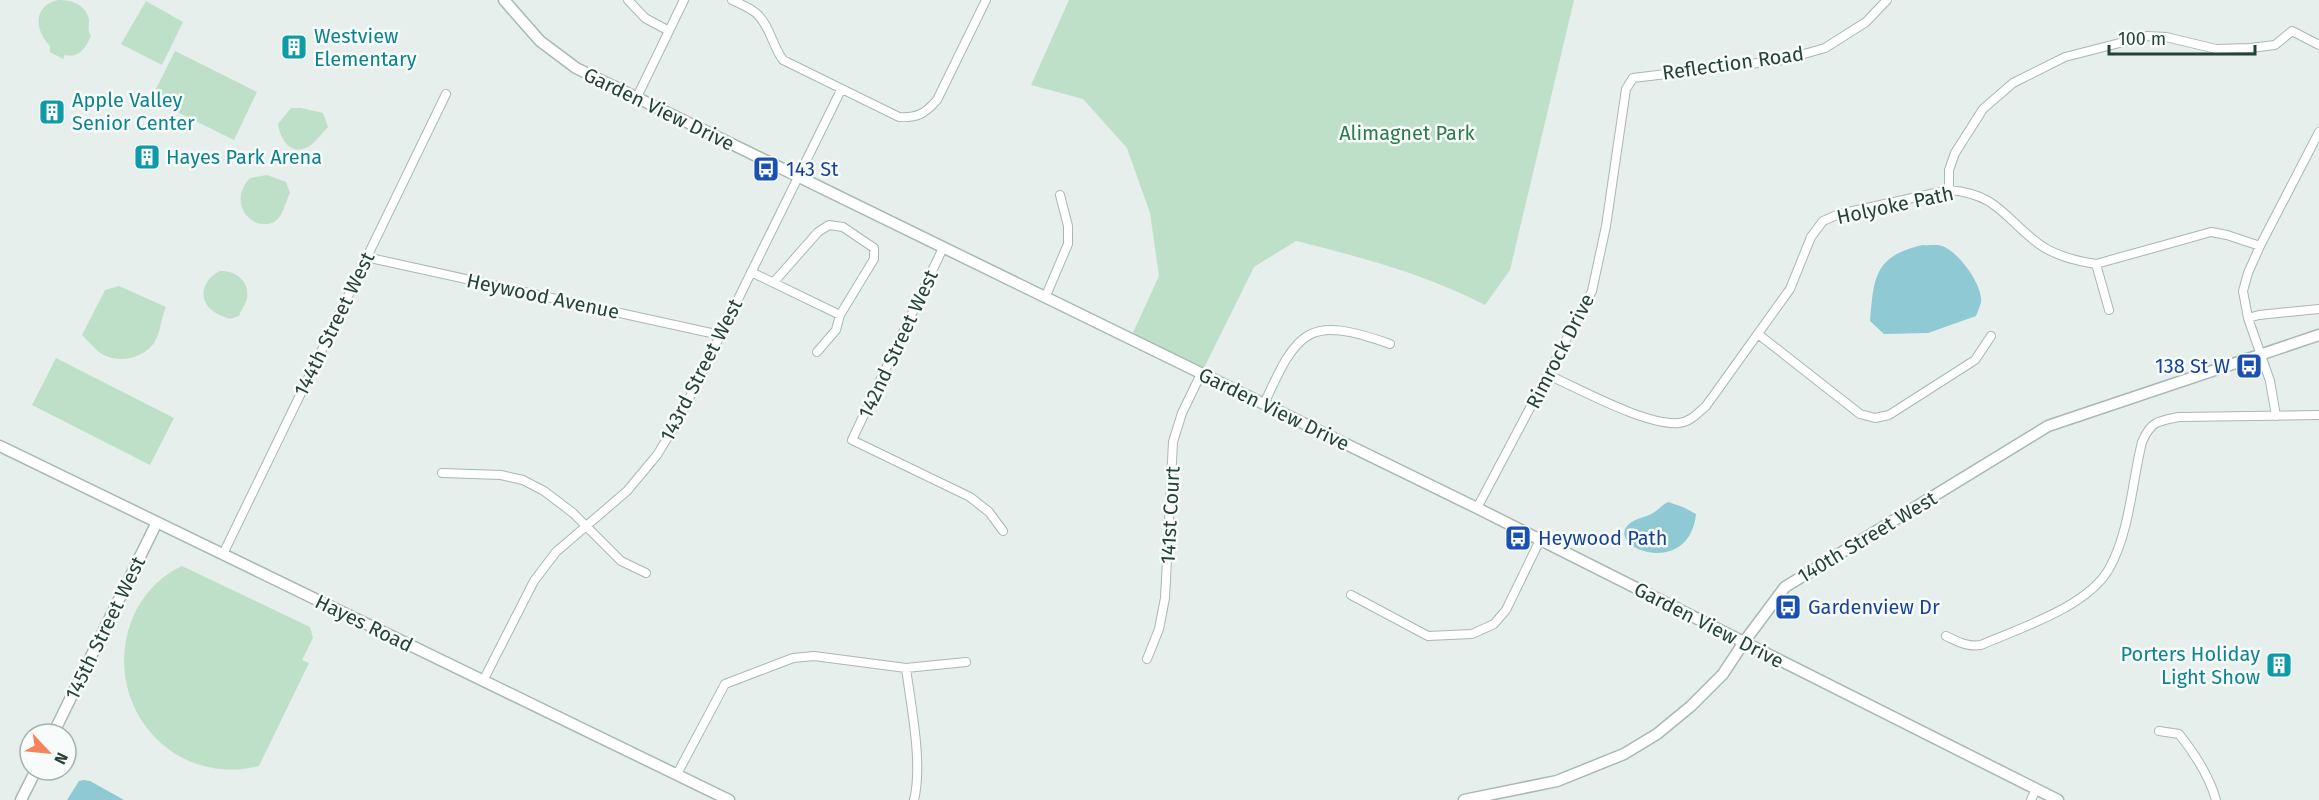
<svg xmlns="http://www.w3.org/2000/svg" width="2319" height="800" viewBox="0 0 2319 800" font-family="'Fira Sans',sans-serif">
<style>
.green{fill:#bfe0c8}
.water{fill:#8ec9d4}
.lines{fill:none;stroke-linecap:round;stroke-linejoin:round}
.minor-casing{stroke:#a8b8b2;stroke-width:10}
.tertiary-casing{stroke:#a8b8b2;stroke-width:13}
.minor{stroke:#fff;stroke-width:8}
.tertiary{stroke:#fff;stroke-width:10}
.labels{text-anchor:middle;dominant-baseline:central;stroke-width:5;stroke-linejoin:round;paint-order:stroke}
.culture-label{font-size:20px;fill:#0d838f;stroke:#f7fbf9;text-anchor:start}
.street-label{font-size:20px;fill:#24423a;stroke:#f7fbf9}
.park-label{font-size:20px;fill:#2d7a4b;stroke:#f7fbf9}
.transit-label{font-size:20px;fill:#164399;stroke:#f7fbf9;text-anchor:start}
</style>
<rect width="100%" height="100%" fill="#e6efeb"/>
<path class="green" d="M58,0C70,0 83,3 88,16C91,24 86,29 91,36C86,47 79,59 65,55L63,59L50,52V46C35,31 32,6 58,0Z
M1069,0H1574L1510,270L1485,305C1425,274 1361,257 1296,241L1254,267L1201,374L1130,339L1159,276L1150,213L1127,148L1083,99L1031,85Z
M146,1L183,22L162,65L121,44Z
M175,51L257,92L234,140L151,99Z
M291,108H301L323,113L328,127C322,133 317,140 311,145C293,158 280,141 278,124Z
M267,175L286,182L290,193C286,201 283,214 278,219C258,237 224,206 250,178Z
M220,271C235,270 250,281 247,298C246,304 241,310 239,316L230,319C226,317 220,316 216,313C196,302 202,279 220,271Z
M119,286L166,307C161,318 161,332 154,343C142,360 115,364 99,352C93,347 87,340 82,335L105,290Z
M56,358L174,418L150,465L32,405Z
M182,566L310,627L313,638L302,660L309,663L259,766C173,788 101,705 131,622C140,598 158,577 182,566Z"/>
<path class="water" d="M1923,245C1929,246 1937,244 1942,246C1958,251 1983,285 1981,302C1980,306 1978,311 1976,316L1928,333L1884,334L1870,321C1874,277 1874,256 1923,245Z
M1668,502L1683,507L1696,514C1689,579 1606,548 1628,525C1634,518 1645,518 1653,513C1658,510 1662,505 1668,502Z
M84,780L90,781L124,800H67L79,781Z"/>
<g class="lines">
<defs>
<path id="minor" d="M628,0L645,18L669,31
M732,0C740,4 751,8 757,14C770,26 772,45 783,60L899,117C917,118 925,114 937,100L986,0
M636,99L684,0
M1949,190V170L1955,153L1983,109L2013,83L2065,57L2147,36L2166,37L2216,49L2250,48L2275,45L2292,31L2319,45
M943,248L852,440L970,497L989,512L1003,531
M366,257L720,335
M2096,264L2109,310
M751,272L840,315
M774,282L818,232L829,225L843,227L874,248V259L840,315L836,330L817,352
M1045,298L1068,244V226L1060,195
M2248,318L2259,315L2319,309
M1758,334L1860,414L1875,418L1889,415L1975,360L1991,336
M1548,375C1580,389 1646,426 1679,423C1690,422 1698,413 1706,406L1790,289L1811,237L1823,221L1839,214L1949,190C1998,194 2004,218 2039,244C2055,256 2076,261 2096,264L2211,232L2227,235L2260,246
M1264,404C1298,329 1308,315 1390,344
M2276,416L2270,381L2248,318L2243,291L2248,273L2260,246L2319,132
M442,473L501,475L523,480L544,491L573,513L621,561L646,573
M1477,508L1592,291L1606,226L1626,89L1633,78L1783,60L1825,48L1866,22L1887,0
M223,554L446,94
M1351,595L1428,636L1472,634L1494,624L1506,610L1540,540
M1946,636C1959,642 1967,647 1981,645C2020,628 2090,606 2110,567C2130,530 2132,482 2142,442C2151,421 2158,421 2179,417L2319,415
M1147,659L1159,629L1165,598L1173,442L1182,413L1201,374
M906,668C911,707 923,763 914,800
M483,681L534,581L556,552L627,491L657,455L679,419L841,90
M2159,731L2179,734C2195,754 2209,775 2216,800
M677,774L725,684L793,658L814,656L906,668L966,662
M2031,800L2036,789"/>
<path id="tertiary" d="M504,0L540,41L576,68L1477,508L2058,800
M0,446L729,800
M53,734L157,522
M21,800L36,770
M1464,800L1557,781L1624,754L1657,734L1691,706L1723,674L1744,642L1785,587L2048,426L2319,335"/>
</defs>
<use href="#minor" class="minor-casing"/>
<use href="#tertiary" class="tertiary-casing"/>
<use href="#minor" class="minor"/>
<use href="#tertiary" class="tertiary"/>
</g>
<defs>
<symbol id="building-square" viewBox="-11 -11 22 22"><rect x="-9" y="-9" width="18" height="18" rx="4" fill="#0f9aa8" stroke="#f7fbf9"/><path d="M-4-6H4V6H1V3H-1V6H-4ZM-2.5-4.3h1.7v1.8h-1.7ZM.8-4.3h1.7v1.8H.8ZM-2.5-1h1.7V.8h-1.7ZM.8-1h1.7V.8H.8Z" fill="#fff"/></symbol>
<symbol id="bus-square" viewBox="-11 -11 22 22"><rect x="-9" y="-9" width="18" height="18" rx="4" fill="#1a4fb4" stroke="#f7fbf9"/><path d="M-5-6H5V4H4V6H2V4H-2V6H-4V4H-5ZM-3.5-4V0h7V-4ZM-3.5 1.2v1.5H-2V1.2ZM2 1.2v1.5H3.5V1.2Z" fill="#fff"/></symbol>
</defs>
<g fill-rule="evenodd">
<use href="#building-square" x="279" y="32" width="30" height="30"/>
<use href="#building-square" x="37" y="97" width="30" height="30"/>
<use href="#building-square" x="132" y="142" width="30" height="30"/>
<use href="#bus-square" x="751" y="154" width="30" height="30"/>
<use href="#bus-square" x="2234" y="351" width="30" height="30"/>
<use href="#bus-square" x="1503" y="523" width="30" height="30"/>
<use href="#bus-square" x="1773" y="592" width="30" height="30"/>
<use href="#building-square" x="2264" y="650" width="30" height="30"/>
</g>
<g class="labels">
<g class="culture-label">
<text x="314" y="36">Westview<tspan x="314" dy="23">Elementary</tspan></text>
<text x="72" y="100">Apple Valley<tspan x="72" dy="23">Senior Center</tspan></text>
<text x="166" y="157">Hayes Park Arena</text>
<text x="2260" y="654" text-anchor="end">Porters Holiday<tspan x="2260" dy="23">Light Show</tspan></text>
</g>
<g class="street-label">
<text transform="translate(1733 63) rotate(-8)">Reflection Road</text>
<text transform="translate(659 109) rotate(26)">Garden View Drive</text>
<text transform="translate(1895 205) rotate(-12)">Holyoke Path</text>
<text transform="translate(543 296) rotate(12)">Heywood Avenue</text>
<text transform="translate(334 324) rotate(-64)">144th Street West</text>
<text transform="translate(898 344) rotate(-65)">142nd Street West</text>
<text transform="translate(1560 351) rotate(-63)">Rimrock Drive</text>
<text transform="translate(701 370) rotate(-63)">143rd Street West</text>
<text transform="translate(1274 409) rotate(26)">Garden View Drive</text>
<text transform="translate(1170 515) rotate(-87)">141st Court</text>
<text transform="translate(1867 537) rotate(-31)">140th Street West</text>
<text transform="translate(364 623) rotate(26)">Hayes Road</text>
<text transform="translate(1709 625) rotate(27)">Garden View Drive</text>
<text transform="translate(105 628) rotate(-64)">145th Street West</text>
</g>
<g class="park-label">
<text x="1407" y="133">Alimagnet Park</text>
</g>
<g class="transit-label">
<text x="786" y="169">143 St</text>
<text x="2230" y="366" text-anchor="end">138 St W</text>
<text x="1538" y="538">Heywood Path</text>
<text x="1808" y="607">Gardenview Dr</text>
</g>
</g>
<g transform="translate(48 752) rotate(116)"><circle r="28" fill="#f7fbf9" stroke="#a3b1ad" stroke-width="1.5"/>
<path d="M0-4.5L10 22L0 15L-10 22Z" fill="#f4845f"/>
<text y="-9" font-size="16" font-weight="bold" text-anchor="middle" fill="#24423a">N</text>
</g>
<path d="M2109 45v9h146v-9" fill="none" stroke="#24423a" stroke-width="3"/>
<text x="2118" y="45" font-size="18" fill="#24423a" stroke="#f7fbf9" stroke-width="4.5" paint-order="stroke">100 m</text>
</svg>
